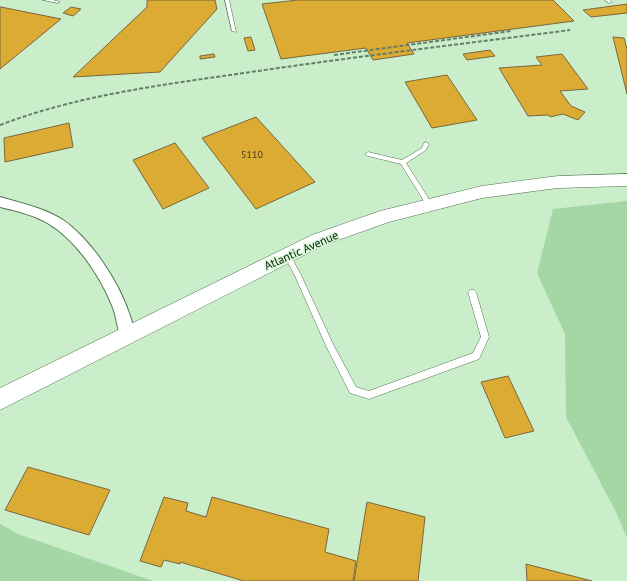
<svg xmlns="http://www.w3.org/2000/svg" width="627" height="581" viewBox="0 0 627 581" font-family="'PT Sans',sans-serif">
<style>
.green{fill:#a4d7a5}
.building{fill:#dbab34;stroke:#7a673e}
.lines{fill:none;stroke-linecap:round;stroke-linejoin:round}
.service-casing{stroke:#517151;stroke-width:1}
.minor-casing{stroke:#517151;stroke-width:2}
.secondary-casing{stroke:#517151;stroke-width:1}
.service{fill:#fff;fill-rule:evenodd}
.minor{fill:#fff;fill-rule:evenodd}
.secondary{fill:#fff;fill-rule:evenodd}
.rail{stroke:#657e65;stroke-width:2;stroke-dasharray:4 2;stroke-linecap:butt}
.labels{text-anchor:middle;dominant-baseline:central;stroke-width:3;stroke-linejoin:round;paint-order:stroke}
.number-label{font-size:10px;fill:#3f3d15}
.street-label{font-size:12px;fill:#0b180b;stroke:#d6fbd6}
</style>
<rect width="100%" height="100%" fill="#c9eec9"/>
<path class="green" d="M627,201V538L616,512L566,417L565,334L537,273L553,209Z
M0,524L18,534L153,581H0Z"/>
<path class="building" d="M147,0H215L217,9L160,72L73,77L147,7Z
M298,0H553L574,21L407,43L414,54L373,60L366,48L281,59L262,4Z
M627,4V13L591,17L583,10Z
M0,7H1L61,19L0,69Z
M71,7L81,9L73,16L63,13Z
M251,37L255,50L248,51L244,38Z
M613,37L624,38L627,49V94Z
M490,50L495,56L467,60L463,54Z
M214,54L215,57L200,59V56Z
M562,54L588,89L560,91L571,106L585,112L578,120L563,114L550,117L549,115L528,116L499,68L542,65L536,57Z
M447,75L477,120L432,128L405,82Z
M256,117L315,182L256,209L202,138Z
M69,123L73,147L5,162L4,138Z
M175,143L209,188L163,209L133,160Z
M508,376L534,431L505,438L481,382Z
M28,467L110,490L89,535L5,510Z
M164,497L188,503L186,511L206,517L212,497L329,529L325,552L356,561L353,581H244L180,562V564L164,560L161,567L140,561Z
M367,502L425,517L418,581H354Z
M526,564L592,581H527Z"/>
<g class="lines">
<defs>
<path id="service" d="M43,0H53L60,2L58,3Z
M225,0H229L236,32L232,31Z
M605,0H610L612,2L609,3Z
M426,142L429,144L426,150L406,163L432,204L429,206H427L401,164L368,156L365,154L368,152L402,160L422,148L424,143Z
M287,252L289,253L301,275L333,344L356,387L369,391L473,353L481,337L468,292L470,290H474L476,292L489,337L479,359L369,399L350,393L327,348L295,276L284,255Z"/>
<path id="minor" d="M0,197C21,203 44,208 63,220C92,240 121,285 131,319C133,326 135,333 132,340L127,342L122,340C117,330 117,318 113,308C101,277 77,241 49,224C34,215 17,211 0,207Z"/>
<path id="secondary" d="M627,174V186L558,188L482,198L389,222L324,245L0,410V388L312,235L380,211L482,186L558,176Z"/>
</defs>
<use href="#service" class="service-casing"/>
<use href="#minor" class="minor-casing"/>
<use href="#secondary" class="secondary-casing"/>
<use href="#service" class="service"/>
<use href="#minor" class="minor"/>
<use href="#secondary" class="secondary"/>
<path class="rail" d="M334,55L511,31
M0,125C79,95 161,85 244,73C353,57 461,44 570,30"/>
</g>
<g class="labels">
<g class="number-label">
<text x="252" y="154">5110</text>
</g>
<g class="street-label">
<text transform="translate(301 250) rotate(-24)">Atlantic Avenue</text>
</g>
</g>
</svg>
